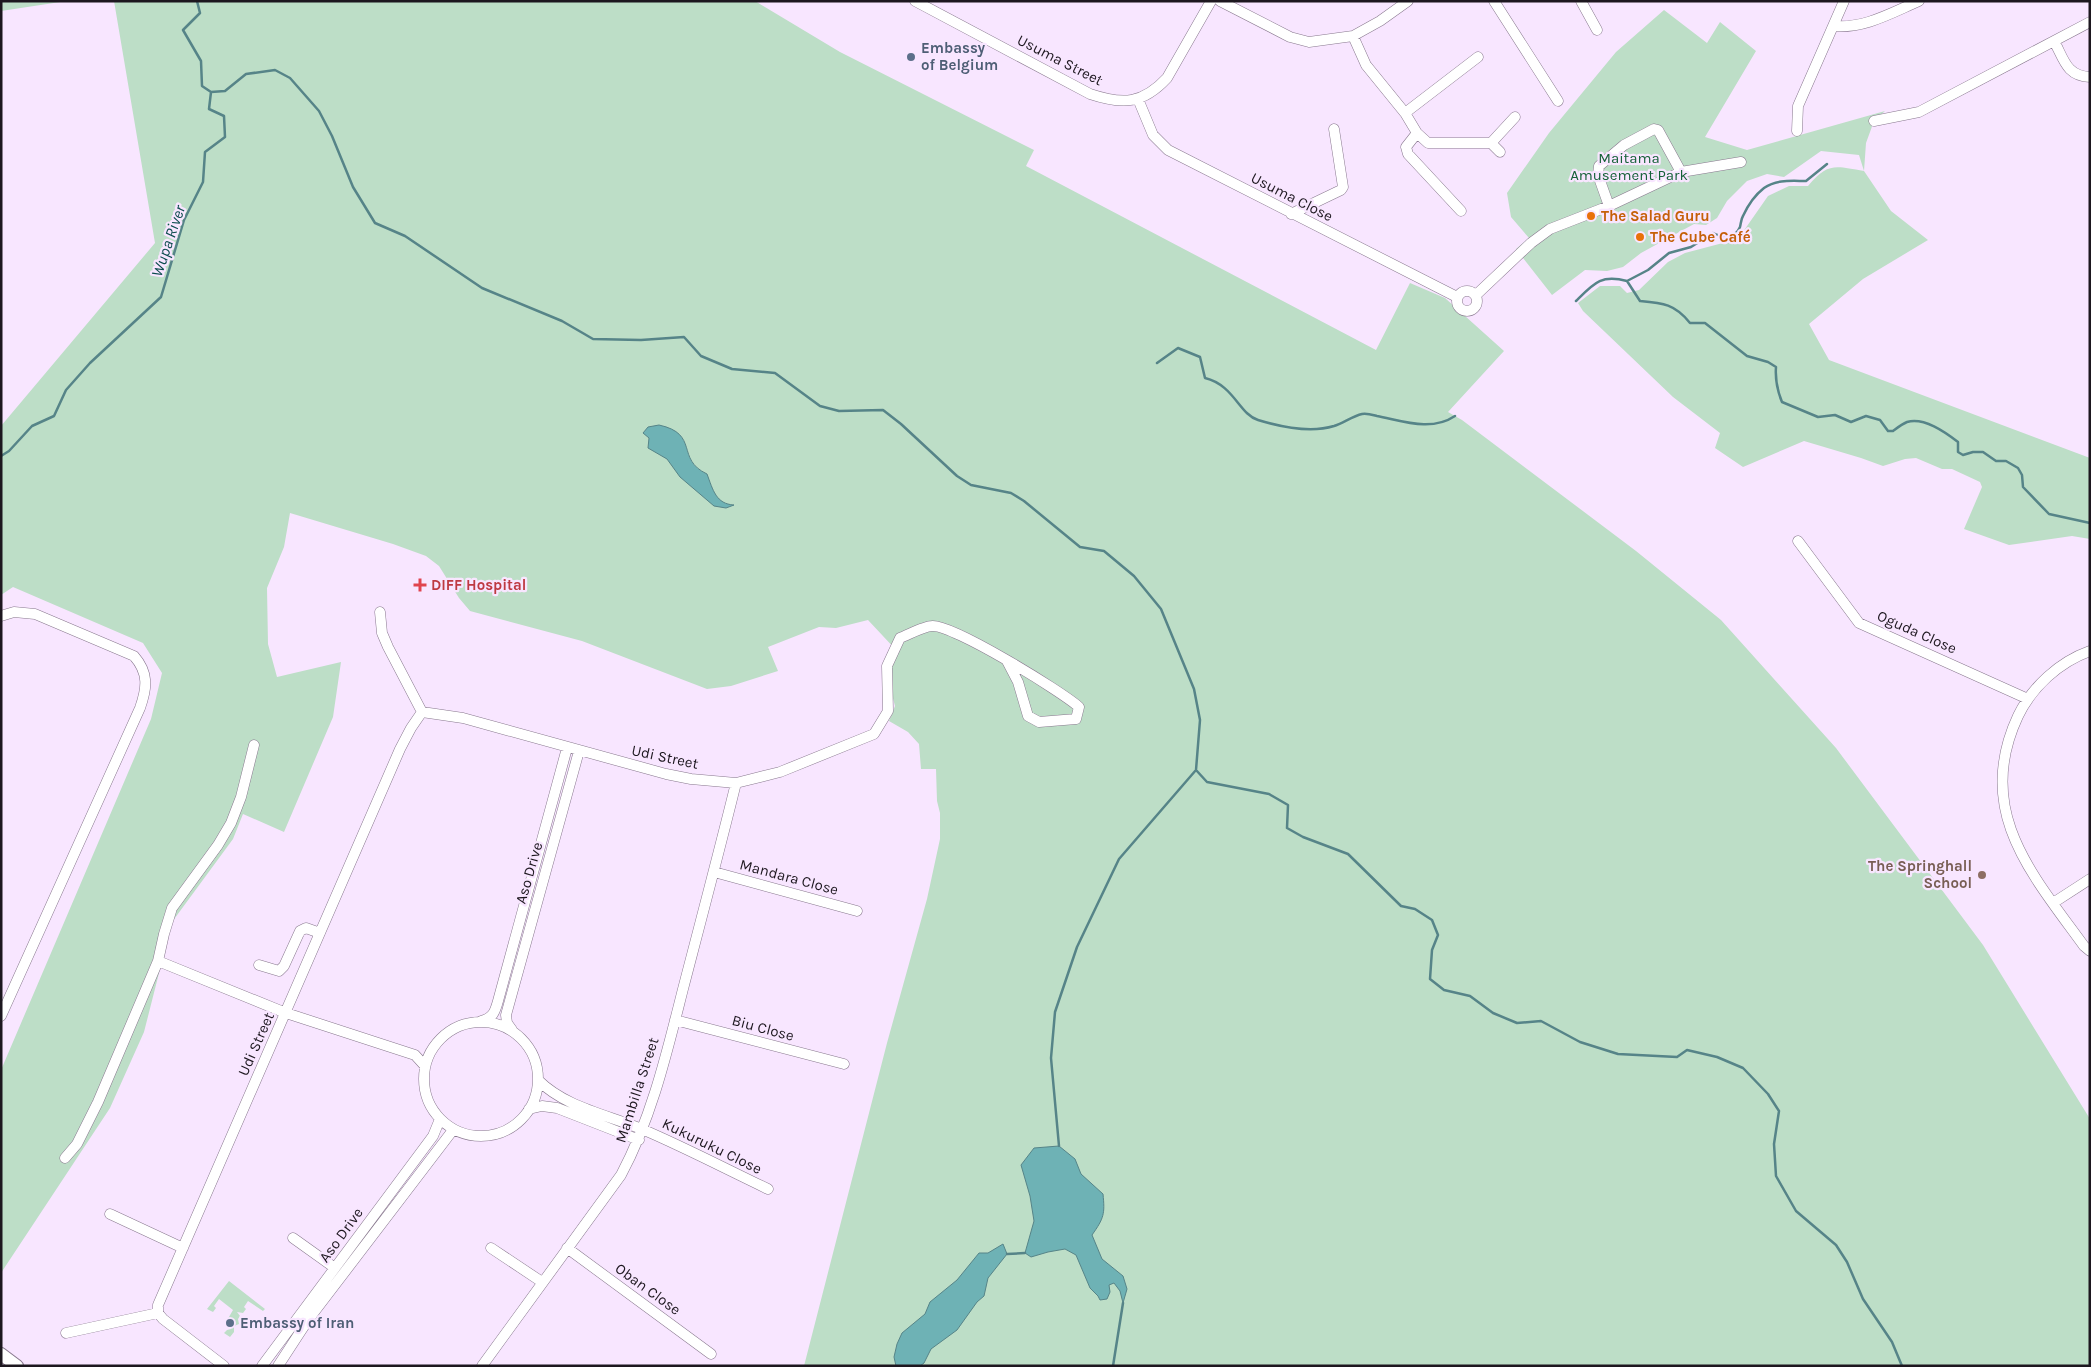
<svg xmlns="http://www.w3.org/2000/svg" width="2091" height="1367" viewBox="0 0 2091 1367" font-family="Karla,sans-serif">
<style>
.green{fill:#bddec7}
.water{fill:#6eb2b5;stroke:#568488}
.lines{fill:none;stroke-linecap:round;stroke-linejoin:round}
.stream{stroke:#568488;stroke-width:2.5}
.minor-casing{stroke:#88788e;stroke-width:11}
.major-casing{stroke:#88788e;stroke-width:14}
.minor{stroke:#fff;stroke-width:10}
.major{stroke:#fff;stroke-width:12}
.service-dot{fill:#5c6f8a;stroke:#f8e6ff;stroke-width:2}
.food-dot{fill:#e8710a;stroke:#f8e6ff;stroke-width:2}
.health-dot{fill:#e0444e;stroke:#f8e6ff;stroke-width:2}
.education-dot{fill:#8d6e63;stroke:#f8e6ff;stroke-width:2}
.labels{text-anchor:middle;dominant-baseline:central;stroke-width:4.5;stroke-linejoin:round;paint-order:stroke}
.service-label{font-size:15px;font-weight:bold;fill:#4e5e75;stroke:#f8e6ff;text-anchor:start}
.street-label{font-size:15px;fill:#1d171f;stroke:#f8e6ff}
.park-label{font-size:15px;fill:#156138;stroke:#f8e6ff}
.food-label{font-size:15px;font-weight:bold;fill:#c56008;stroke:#f8e6ff;text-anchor:start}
.health-label{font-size:15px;font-weight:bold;fill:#be3a42;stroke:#f8e6ff;text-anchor:start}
.education-label{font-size:15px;font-weight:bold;fill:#785e54;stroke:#f8e6ff;text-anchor:end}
.water-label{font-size:16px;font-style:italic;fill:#0c4c4e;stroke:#f8e6ff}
</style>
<rect width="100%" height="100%" fill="#f8e6ff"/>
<path class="green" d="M1,1H67L1,11Z
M114,1H755L840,52L1034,150L1026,166L1376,350L1410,283L1445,298L1504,351L1448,412L1462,420L1636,551L1721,620L1836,748L1983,945L2090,1119V1366H804L887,1043L927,899L940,839V813L937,801L936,769H921L919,744L908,732L889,721L895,706L889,683L891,666L897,651L868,620L836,628L819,627L768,647L778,671L731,686L707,689L582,641L470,611L459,598L439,566L426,556L393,544L290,513L284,547L267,588L268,644L277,677L341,662L333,717L284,832L243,814L233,839L172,922L144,1032L110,1108L1,1273V1070L151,719L162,673L143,643L13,587L1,595V426L155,243Z
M1664,10L1707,43L1720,22L1756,51L1705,137L1747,150L1885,111L1874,121L1866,143L1864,171L1891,211L1928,240L1863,279L1809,324L1829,360L2090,458V539L2072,536L2009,545L1964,529L1982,487L1980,482L1952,469H1942L1916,458L1905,459L1883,466L1861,458L1804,441L1743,467L1715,448L1720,433L1673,397L1583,311L1578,303L1600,286H1620L1627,293L1639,290L1668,262L1685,253L1738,239L1768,196L1789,186H1808C1828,162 1835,166 1864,171L1859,155L1821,151L1784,177L1767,174L1747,181L1727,201L1717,218L1706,225L1694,224L1641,253L1623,267L1607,271L1585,270L1552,295L1516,249L1529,238L1511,217L1507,193L1549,133L1616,52Z
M229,1281L265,1309L263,1311L248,1301L244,1307L246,1309L243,1313L237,1312L240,1316L238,1319L239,1324L234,1326V1332L230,1337L224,1333L227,1330L231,1329L230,1322H226L233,1310L219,1299L214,1306L216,1308L213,1312L207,1309Z"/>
<path class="water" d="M659,425C700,434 675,459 707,474C713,490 716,504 734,505L726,508L714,506L680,477L667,459L648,448L649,438L643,433L648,427Z
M1059,1146L1075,1159L1081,1174L1103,1194C1105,1214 1104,1218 1092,1235L1102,1259L1123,1276L1127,1289L1123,1303L1120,1291L1114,1283L1109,1285L1110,1292L1107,1299L1100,1300L1098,1296L1090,1288L1076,1255L1065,1249L1048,1252L1031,1257L1025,1253L1034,1221L1030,1196L1021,1165L1034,1148Z
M1003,1244L1007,1254L988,1278L984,1296L977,1302L957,1330L931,1349L924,1363L920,1366H896L894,1357L897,1344L902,1333L925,1314L930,1302L957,1280L979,1253H988Z"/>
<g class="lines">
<path class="stream" d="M211,92L225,91L246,74L275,70L290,78L319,111L332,136L353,187L375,223L405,236L482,288L562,321L593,339L641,340L684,337L701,356L732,369L775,373L820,406L839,411L883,410L901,424L957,476L971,485L1011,493L1024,501L1080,547L1104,551L1134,576L1161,609L1194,689L1200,720L1196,770L1207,782L1269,794L1288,805L1287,828L1303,837L1348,854L1401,906L1415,909L1432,920L1438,935L1432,950L1430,979L1444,990L1470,996L1493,1013L1517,1023L1541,1021L1580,1042L1618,1054L1677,1057L1687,1050L1717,1057L1743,1068L1768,1094L1779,1111L1774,1144L1776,1176L1796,1211L1836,1245L1847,1262L1863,1299L1892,1342L1902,1366
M1627,281L1640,301C1663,303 1675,304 1690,323H1705L1747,356L1768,362L1776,367C1775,380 1777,390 1782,402L1818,417L1835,415L1851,422L1866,416L1880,420L1888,431H1893C1897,428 1902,424 1907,422C1924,417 1945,432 1958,442V452L1963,455L1973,452H1983L1996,461H2006L2018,468L2022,475L2023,487L2049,514L2090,523
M1576,301C1594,283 1601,274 1627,281L1648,270L1669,253L1691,247L1713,233C1723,238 1735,239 1740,227C1741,223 1741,219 1743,216C1748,205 1755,195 1764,188C1777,179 1792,181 1806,181L1827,164
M1157,363L1178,348L1200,357L1205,378C1234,385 1239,414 1258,420C1281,427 1311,433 1334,426C1343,423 1353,416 1362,414C1367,413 1373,415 1377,416C1403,421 1431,432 1455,416
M1,456L9,451L32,426L54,416L66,390L90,363L161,297L184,220L203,182L205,152L225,137L224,116L209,109L211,92L202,86L201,61L183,30L200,13L197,1
M1059,1146L1051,1058L1055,1012L1077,947L1119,859L1196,770
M1007,1254L1025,1253
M1113,1366L1123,1303"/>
<defs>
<path id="minor" d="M915,1L1090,94C1123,105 1143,104 1167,78L1211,1
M1220,1L1290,37L1309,42L1353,36L1380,21L1408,1
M1494,1L1558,101
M1581,1L1597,30
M1833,26C1864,29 1891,13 1919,1
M1353,36L1366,65L1405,113L1417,133L1428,143H1491L1515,117
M2054,41C2064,59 2066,76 2090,77
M1138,99L1153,135L1168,150L1457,297
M1405,113L1478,57
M1874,121L1919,112L2090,22
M1797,131L1798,106L1844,1
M1417,133L1406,147L1408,154L1461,211
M1491,143L1500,152
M1609,206L1681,172L1741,162
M1291,214L1341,190L1343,187L1334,129
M1457 301a10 10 0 1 1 20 0a10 10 0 1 1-20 0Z
M1476,295L1531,243L1550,229L1609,206L1598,175L1599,166L1624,145L1654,129L1658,130L1681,172
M1798,541L1859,623L2028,699
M380,612L382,633L388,647L422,712L463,718L666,774L691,779L736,783L780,772L874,734L888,711L887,666L900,638C908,635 924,626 932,626C952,624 1061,691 1079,707L1076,719L1039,722L1028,716L1018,682L1007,661
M1,616L14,612L35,614L134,656C149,673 147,688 140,708L1,1016
M2090,651C2059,662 2032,687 2018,716C1974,810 2031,873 2084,946L2090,951
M714,872L857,911
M2053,903L2090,879
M158,961L164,934L172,908L218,845L231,823L241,797L254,745
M259,965L279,971L284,966L300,931L306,928L320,933
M675,1020L844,1064
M481,1021C493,1018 495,1012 498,1001L567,748
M424 1079a57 57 0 1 1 114 0a57 57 0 1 1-114 0Z
M512,1030L507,1023L506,1015L579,751
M538,1080C566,1108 609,1115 644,1130C686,1148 726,1169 768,1189
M529,1109L542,1106L557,1108L639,1140
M65,1158L77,1144L98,1102L158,961L286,1013L415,1055L425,1066
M110,1214L183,1248
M293,1238L335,1268
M491,1248L542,1282
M567,1248L711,1354
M66,1333L158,1313
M224,1366L163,1319L158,1313V1305L400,749L411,728L422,712
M262,1366L433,1136L440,1119
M278,1366L308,1320L453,1130
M482,1366L621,1175C652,1117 667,1052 683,989C701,920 719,852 736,783"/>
<path id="major" d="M1,1354L17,1366"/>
</defs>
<use href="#minor" class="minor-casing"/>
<use href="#major" class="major-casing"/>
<use href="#minor" class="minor"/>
<use href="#major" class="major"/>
</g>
<g class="service-dot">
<circle cx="911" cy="57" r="5"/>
<circle cx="230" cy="1323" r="5"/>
</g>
<g class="food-dot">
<circle cx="1591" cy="216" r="5"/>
<circle cx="1640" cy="237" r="5"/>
</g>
<path class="health-dot" d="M417.5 577.5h5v5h5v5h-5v5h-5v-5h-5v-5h5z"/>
<circle class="education-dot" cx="1982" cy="875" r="5"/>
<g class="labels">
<g class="service-label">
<text x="921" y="48">Embassy<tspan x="921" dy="17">of Belgium</tspan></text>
<text x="240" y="1323">Embassy of Iran</text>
</g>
<g class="street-label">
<text transform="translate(1060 60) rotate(27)">Usuma Street</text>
<text transform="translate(1292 197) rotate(27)">Usuma Close</text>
<text transform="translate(1917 632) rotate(24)">Oguda Close</text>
<text transform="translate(665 757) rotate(12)">Udi Street</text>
<text transform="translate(529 873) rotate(-74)">Aso Drive</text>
<text transform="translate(789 877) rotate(15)">Mandara Close</text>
<text transform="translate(763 1028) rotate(15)">Biu Close</text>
<text transform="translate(256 1044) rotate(-66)">Udi Street</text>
<text transform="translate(637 1090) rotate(-72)">Mambilla Street</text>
<text transform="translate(712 1146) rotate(26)">Kukuruku Close</text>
<text transform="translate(341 1235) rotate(-54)">Aso Drive</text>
<text transform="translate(648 1289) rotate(36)">Oban Close</text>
</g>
<g class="park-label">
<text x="1629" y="158">Maitama<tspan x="1629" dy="17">Amusement Park</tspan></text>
</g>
<g class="food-label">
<text x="1601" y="216">The Salad Guru</text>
<text x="1650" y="237">The Cube Café</text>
</g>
<g class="health-label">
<text x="431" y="585">DIFF Hospital</text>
</g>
<g class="education-label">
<text x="1972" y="866">The Springhall<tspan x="1972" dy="17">School</tspan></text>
</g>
<g class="water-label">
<text transform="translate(168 241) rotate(-71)">Wupa River</text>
</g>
</g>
<rect width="2091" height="1367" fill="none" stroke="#1d171f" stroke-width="5"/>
</svg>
